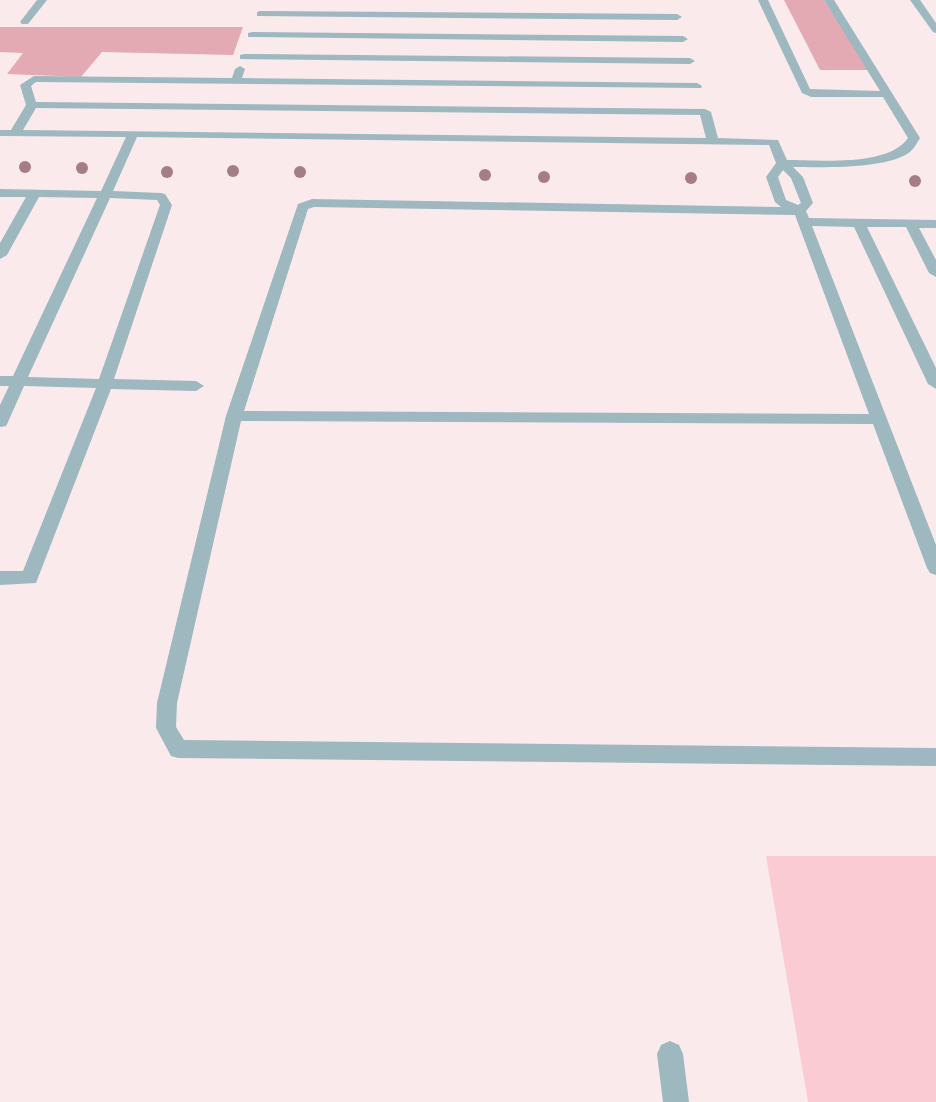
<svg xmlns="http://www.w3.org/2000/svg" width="936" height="1102" viewBox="0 0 936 1102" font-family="Raleway,sans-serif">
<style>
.built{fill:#faeaec}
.green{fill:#fbcbd3}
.building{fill:#e4aab4}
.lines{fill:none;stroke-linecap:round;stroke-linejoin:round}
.minor{fill:#9db8bf;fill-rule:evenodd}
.tree{fill:#a57d88}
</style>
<rect width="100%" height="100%" fill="#fef7f8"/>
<path class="built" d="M0,0H936V856H767L808,1102H0Z"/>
<path class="green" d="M766,856H936V1102H808Z"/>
<path class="building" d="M784,0H824L869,70H820Z
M0,27H243L233,55L102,52L81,77L7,74L23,53L0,52Z"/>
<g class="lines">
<path class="minor" d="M37,0H47L28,24H22L20,22Z
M758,0H768L810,89L880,91L824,0H834L920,138C917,142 915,147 912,150C892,170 821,167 793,167L803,177L813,203L806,211L809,218L936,220V228H919L936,260V277L929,273L906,227H867L936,368V389L928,384L854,227L812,226L936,545V575L930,573L927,568L873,424L241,421L177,703L176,727L184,740L936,748V766L178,758L171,756L156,728L157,703L226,416L298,204L312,199L781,207L775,202L766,177L776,163L769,145L137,137L113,191L161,193L165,194L172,205L114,379L196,381L204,386L196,391L111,389L36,583L0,585V571H23L96,388L24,386L8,422L6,426L0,427V405L9,386H0V376H13L97,198L39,197L7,255L0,259V243L26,197H0V189L101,191L126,137L0,136V130H11L26,105L20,85L34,76L232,78L235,69L240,66L245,69L242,78L697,83L702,86L701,88L36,82L31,86L36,102L705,109L711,112L718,138L778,140L787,160C818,160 889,167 908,138L883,97H811L802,93ZM36,108L700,115L706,138L23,130ZM783,170L791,178L801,203L798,205L786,200L778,177ZM110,198L157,200L160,205L99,379L28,377ZM314,207L795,215L869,414L244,411L308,209Z
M910,0H920L936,23V33L933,32Z
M260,11L677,14L682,17L677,20L257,16V12Z
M252,32L683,36L688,39L683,42L248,37V33Z
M244,54L690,58L695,61L690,64L240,59V55Z
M670,1041L679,1045L683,1054L689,1102H663L657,1054L661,1045Z"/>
</g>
<g class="tree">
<circle cx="25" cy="167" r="6"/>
<circle cx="82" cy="168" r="6"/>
<circle cx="233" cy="171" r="6"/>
<circle cx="167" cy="172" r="6"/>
<circle cx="300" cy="172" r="6"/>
<circle cx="485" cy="175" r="6"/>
<circle cx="544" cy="177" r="6"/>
<circle cx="691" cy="178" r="6"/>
<circle cx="915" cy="181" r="6"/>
</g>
</svg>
